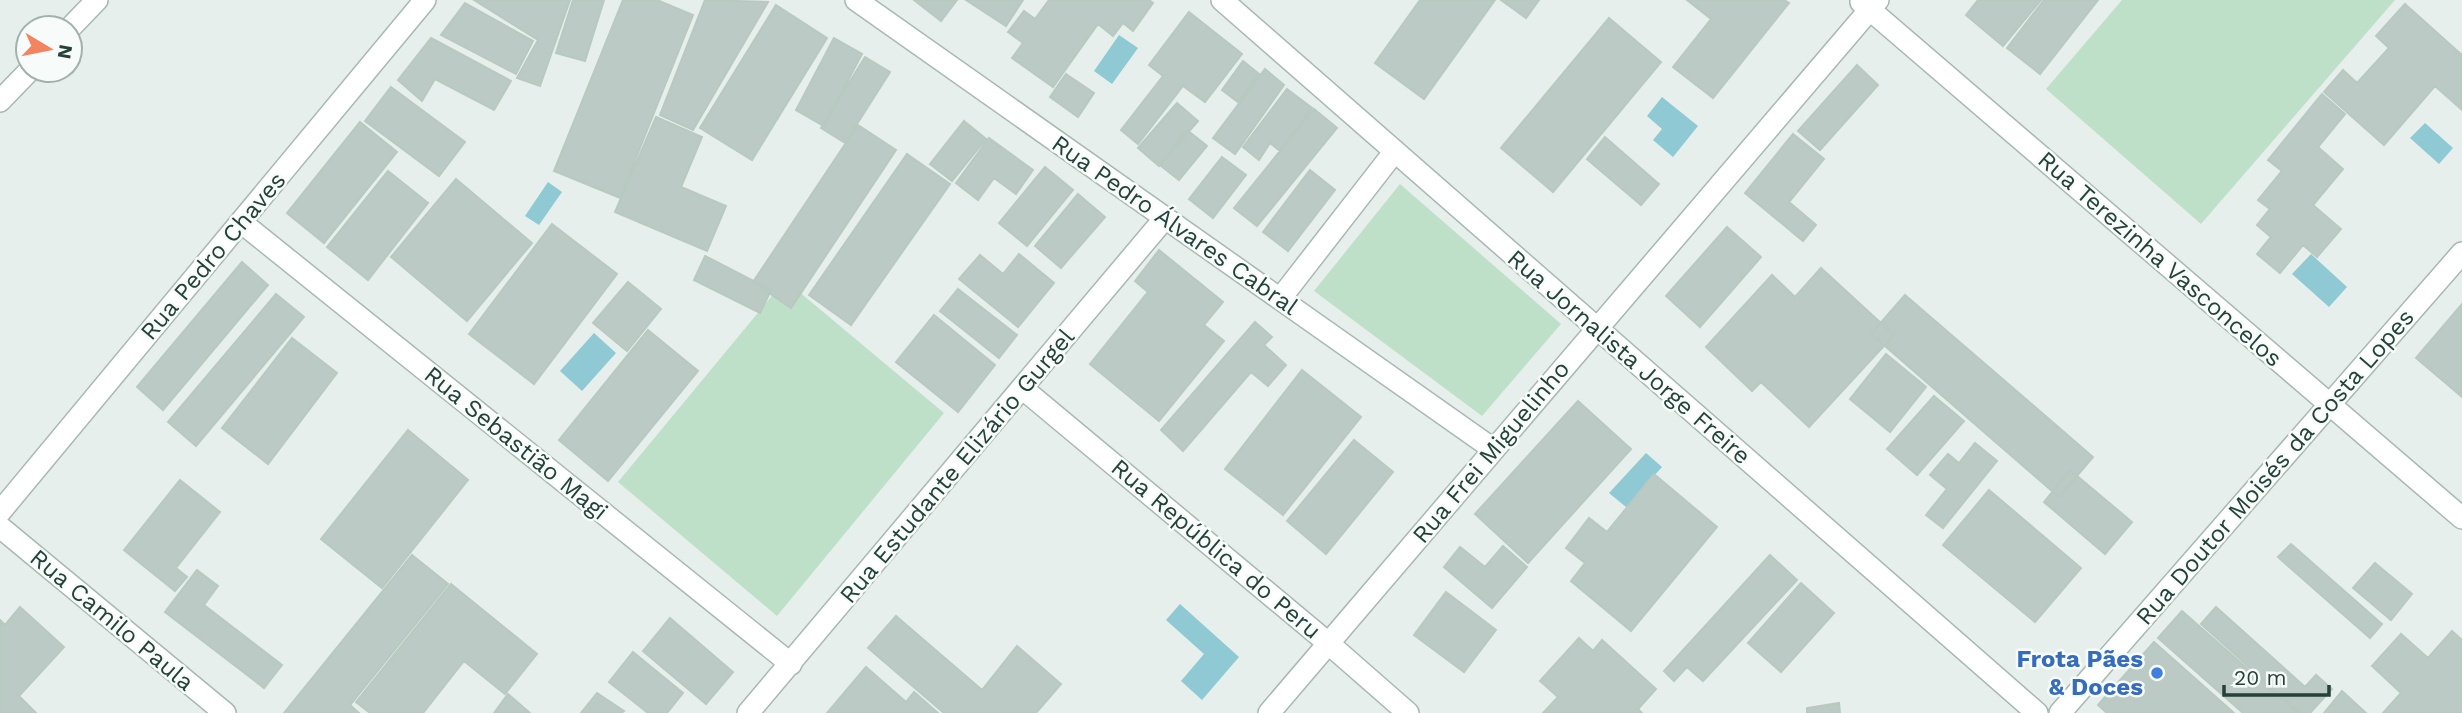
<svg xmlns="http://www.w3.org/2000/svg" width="2462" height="713" viewBox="0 0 2462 713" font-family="'Work Sans',sans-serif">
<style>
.green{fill:#bfe0c8}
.water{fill:#8ec9d4}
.building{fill:#bbcac4;stroke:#b8c9c2;stroke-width:2}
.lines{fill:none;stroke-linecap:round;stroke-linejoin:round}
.minor-casing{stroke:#a8b8b2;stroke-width:24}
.minor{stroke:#fff;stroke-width:21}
.shop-dot{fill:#3f7fe0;stroke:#f7fbf9;stroke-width:2.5}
.labels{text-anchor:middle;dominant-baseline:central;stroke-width:5;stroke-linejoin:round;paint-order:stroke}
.street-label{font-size:24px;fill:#24423a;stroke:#f7fbf9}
.shop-label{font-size:24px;font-weight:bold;fill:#366cbe;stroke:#f7fbf9;text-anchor:end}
</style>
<rect width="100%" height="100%" fill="#e6efeb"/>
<path class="green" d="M2122,0H2395L2201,224L2046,89Z
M1400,184L1561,324L1482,416L1314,291Z
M785,280L944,413L777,616L618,482Z"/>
<path class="water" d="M1119,35L1138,48L1112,84L1094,71Z
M1662,97L1698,126L1673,157L1653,140L1662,129L1647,116Z
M2425,123L2453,148L2439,164L2410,138Z
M548,182L562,192L539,225L525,216Z
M2311,254L2347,287L2329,307L2292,274Z
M594,333L616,353L582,391L560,371Z
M1646,453L1662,467L1626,507L1609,493Z
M1180,604L1239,657L1202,700L1181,681L1204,654L1166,620Z"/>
<path class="building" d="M474,0H570L540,86L517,78L538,40Z
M573,0H604L585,61L556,53Z
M623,0H657L693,15L620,198L554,171Z
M705,0L768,2L693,130L660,115Z
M914,0H957L941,21Z
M966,0H1023L1006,26Z
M1049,0H1149L1153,3L1133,31L1123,23L1113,36L1098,24L1053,87L1012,58L1023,43L1008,32L1024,11L1035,19Z
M1420,0H1495L1424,99L1375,63Z
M1501,0H1539L1526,18Z
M1687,0H1784L1789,3L1713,98L1673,67L1711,19Z
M1978,0H2041L2003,46L1966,15Z
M2044,0H2098L2040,74L2007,48Z
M465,3L533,41L516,74L441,35Z
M2405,4L2462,55V110L2435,86L2384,145L2324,92L2343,70L2357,83L2389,48L2376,36Z
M776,5L827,38L752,160L700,128Z
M1189,12L1242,54L1205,102L1183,86L1138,144L1121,130L1163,76L1149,65Z
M1609,18L1661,62L1553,192L1501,148Z
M431,38L511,81L494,110L435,79L422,101L398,80Z
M834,38L862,54L824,126L796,110Z
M865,57L890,72L845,143L821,128Z
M1243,61L1259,74L1238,102L1222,90Z
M1857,65L1878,85L1820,150L1798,131Z
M1265,69L1284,85L1235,154L1213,138Z
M1066,74L1094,93L1078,117L1050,97Z
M391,87L465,142L439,176L365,121Z
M1287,89L1312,108L1280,151L1270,143L1259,160L1243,147Z
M2322,94L2345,114L2318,147L2343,169L2313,205L2341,229L2317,257L2303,245L2280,273L2257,254L2271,237L2257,225L2270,209L2258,200L2282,171L2268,160Z
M1177,103L1198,121L1159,166L1138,148Z
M1314,109L1337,128L1257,226L1234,208Z
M656,117L702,137L681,187L726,206L707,251L615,212Z
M964,121L986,139L952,181L930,164Z
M360,122L397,152L324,243L287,213Z
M858,125L896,150L791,308L753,282Z
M1187,130L1207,146L1179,180L1160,165Z
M1793,134L1824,159L1789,202L1816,225L1803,241L1745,193Z
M1605,137L1659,184L1641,205L1587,159Z
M989,138L1033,170L1016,194L994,178L978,200L956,183Z
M907,154L950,184L851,325L809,295Z
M1222,157L1246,175L1213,218L1189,199Z
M1045,167L1073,190L1027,246L999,223Z
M1310,170L1335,190L1288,251L1263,232Z
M388,171L428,203L368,280L327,247Z
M456,179L532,243L467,321L391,257Z
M1078,194L1105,217L1061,268L1035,246Z
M552,224L617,274L534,384L469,334Z
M1727,227L1761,257L1700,327L1666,296Z
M1159,250L1223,302L1204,325L1224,341L1159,421L1090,364L1148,292L1135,281Z
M1019,254L1054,283L1018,327L959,279L980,255L1003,274Z
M705,256L771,290L760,313L694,280Z
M242,262L268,285L163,410L137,387Z
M1821,268L1894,335L1809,427L1761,382L1752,391L1706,347L1772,275L1795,297Z
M628,282L661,309L627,351L593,323Z
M958,289L1017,335L999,358L940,311Z
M276,294L304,317L196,446L168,422Z
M1905,295L2093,457L2059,497L1871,334Z
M2462,304V397L2416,358Z
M934,315L995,365L958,412L896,362Z
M1255,322L1272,337L1264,345L1286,365L1268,386L1251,372L1183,451L1161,430Z
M648,330L698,371L608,481L559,440Z
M292,338L337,373L268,464L222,428Z
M1886,354L1926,387L1890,432L1850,399Z
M1302,370L1361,417L1283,515L1225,469Z
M1934,396L1964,421L1917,475L1887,449Z
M1578,401L1631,449L1528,563L1475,514Z
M408,430L468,480L382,588L321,539Z
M1354,440L1393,472L1326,554L1287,521Z
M1975,443L1997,461L1943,528L1926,515L1947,489L1930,475L1948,454L1959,463Z
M2070,470L2132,522L2105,554L2044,502Z
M1654,474L1717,527L1631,631L1571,581L1585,563L1566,548L1589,518L1607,532Z
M180,480L220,512L176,568L187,577L175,591L124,550Z
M1989,490L2081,568L2035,622L1943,545Z
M2291,544L2382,624L2370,638L2278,557Z
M1503,546L1527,567L1492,608L1444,567L1460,547L1485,567Z
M412,555L448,584L350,705L359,713H284Z
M1770,555L1797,580L1703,681L1687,667L1674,681L1664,671Z
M2375,563L2412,594L2391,620L2353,588Z
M197,570L218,586L204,605L282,665L264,688L165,612Z
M1801,583L1834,613L1781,672L1748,643Z
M451,584L537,654L505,694L464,661L423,713H370L356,702Z
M1446,592L1496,630L1464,672L1414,635Z
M20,607L64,647L19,696L36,713H0V620L5,625Z
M2216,607L2305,687L2316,675L2332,689L2310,713H2300L2201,624Z
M2182,611L2298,713H2243L2158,638Z
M896,616L982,690L1017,646L1061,684L1036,713H944L868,648Z
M670,618L733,672L706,704L643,651Z
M2452,631L2462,640V713H2383L2401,693L2372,666L2401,634L2428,658Z
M1579,638L1593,651L1602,640L1656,689L1638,709L1642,713H1543L1558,697L1540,681Z
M2154,642L2234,713H2107L2098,705Z
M633,652L683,693L667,713H648L609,682Z
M866,667L906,702L914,692L938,713H827Z
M2342,691L2366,713H2324Z
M597,693L624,711L621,713H581Z
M508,694L530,713H494Z
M1839,703L1840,713H1807V708Z"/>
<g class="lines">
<defs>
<path id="minor" d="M856,0L1493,449
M1222,0L2037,713
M1861,2L2462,518
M70,28L97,0
M0,101L30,70
M241,222L791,664
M1280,299L1395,151
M1022,388L1328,643L1408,713
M0,512L425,0
M0,527L225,713
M748,713L1165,218
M1269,713L1878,0
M2060,713L2462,253"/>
</defs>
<use href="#minor" class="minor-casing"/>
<use href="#minor" class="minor"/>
</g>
<circle class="shop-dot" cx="2157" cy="673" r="7"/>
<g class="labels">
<g class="street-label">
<text transform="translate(1175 225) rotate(35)">Rua Pedro Álvares Cabral</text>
<text transform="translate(213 256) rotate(-50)">Rua Pedro Chaves</text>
<text transform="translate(2160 259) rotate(41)">Rua Terezinha Vasconcelos</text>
<text transform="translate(1629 357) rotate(41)">Rua Jornalista Jorge Freire</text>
<text transform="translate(516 443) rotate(39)">Rua Sebastião Magi</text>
<text transform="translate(1491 452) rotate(-50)">Rua Frei Miguelinho</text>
<text transform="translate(957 466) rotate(-50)">Rua Estudante Elizário Gurgel</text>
<text transform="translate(2275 467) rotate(-49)">Rua Doutor Moisés da Costa Lopes</text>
<text transform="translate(1216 549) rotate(40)">Rua República do Peru</text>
<text transform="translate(112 620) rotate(40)">Rua Camilo Paula</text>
</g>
<g class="shop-label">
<text x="2143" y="659">Frota Pães<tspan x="2143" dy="28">&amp; Doces</tspan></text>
</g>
</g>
<g transform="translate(49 49) rotate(100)"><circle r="33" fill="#f7fbf9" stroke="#a3b1ad" stroke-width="2"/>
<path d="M0-5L12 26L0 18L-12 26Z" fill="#f4845f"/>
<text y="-10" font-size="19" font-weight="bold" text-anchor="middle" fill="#24423a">N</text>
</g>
<path d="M2224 685v10h105v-10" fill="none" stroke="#24423a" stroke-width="3.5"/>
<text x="2234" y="685" font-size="21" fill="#24423a" stroke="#f7fbf9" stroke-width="5" paint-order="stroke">20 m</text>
</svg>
